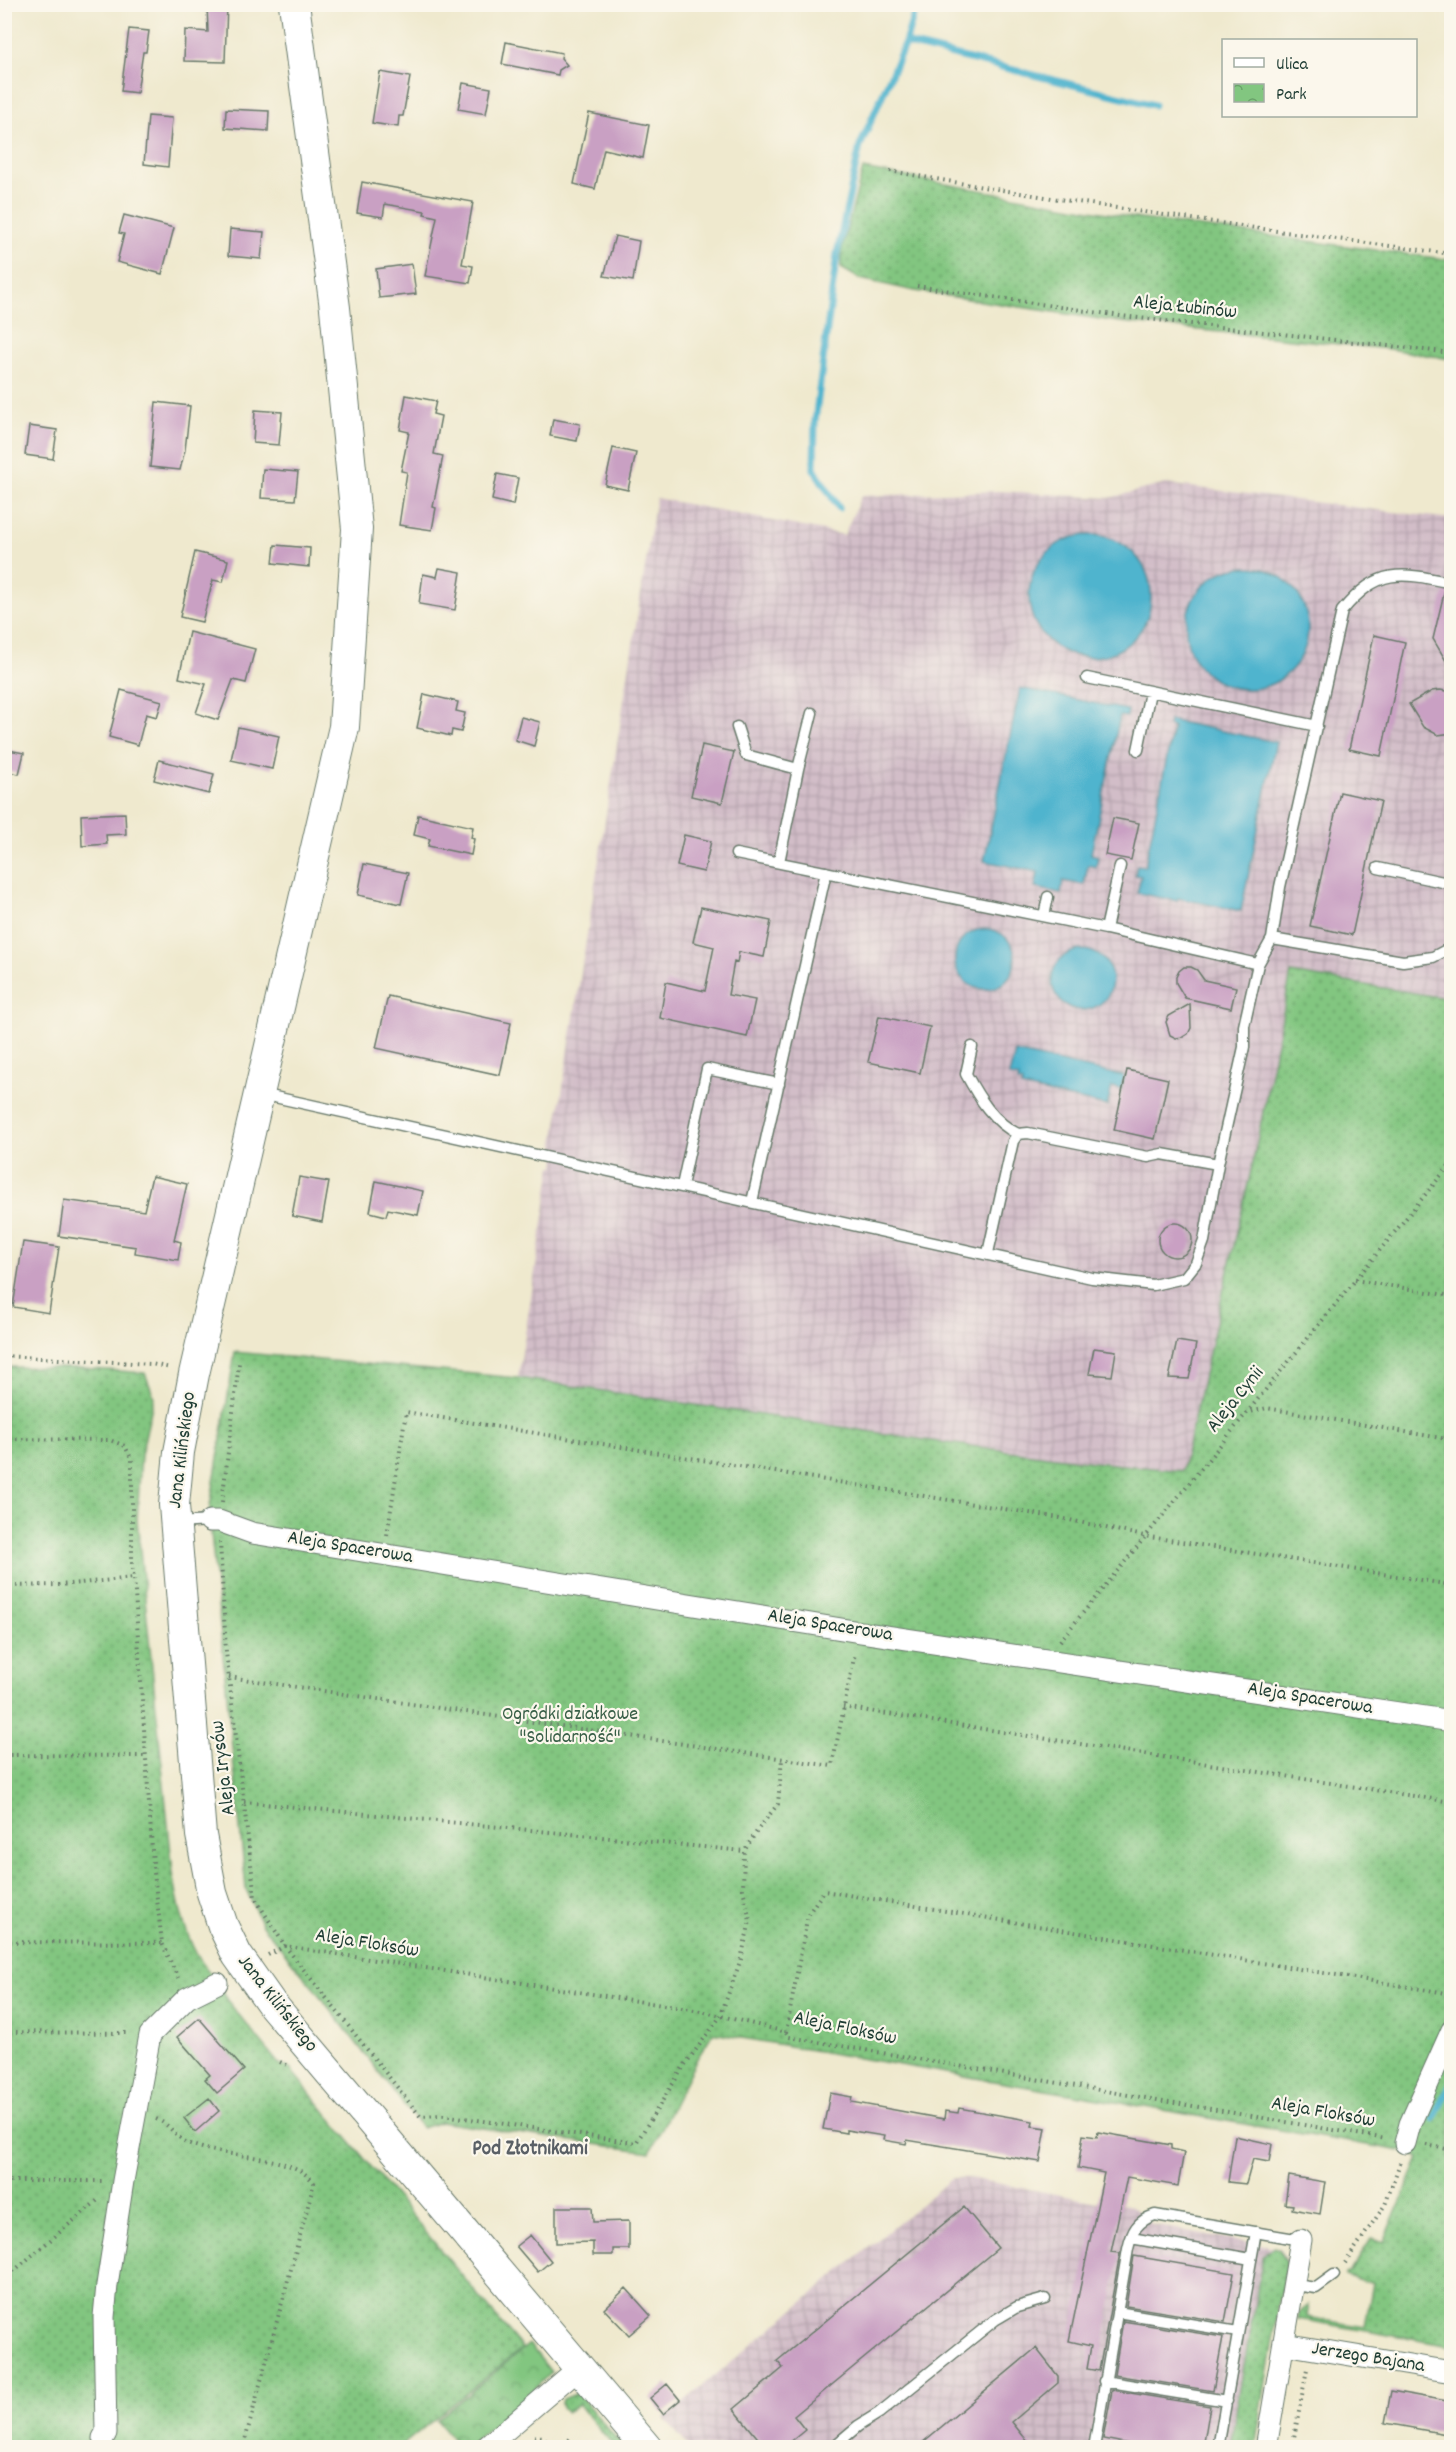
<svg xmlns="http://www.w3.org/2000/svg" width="1456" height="2452" viewBox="0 0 1456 2452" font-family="Dekko,sans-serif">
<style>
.industrial{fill:url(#industrial-grid)}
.grass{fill:url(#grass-dots);stroke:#50825a;stroke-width:1.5}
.park{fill:url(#park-crowns);stroke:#50825a;stroke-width:1.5}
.water{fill:#4fb4ce;stroke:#377881;stroke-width:1.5}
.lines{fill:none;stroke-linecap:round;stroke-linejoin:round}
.stream{stroke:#4fb4ce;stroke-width:7}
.building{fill:#c9a0c3}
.lane-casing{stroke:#68796a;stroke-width:13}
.street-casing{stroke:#68796a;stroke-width:23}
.secondary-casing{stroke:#68796a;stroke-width:32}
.path{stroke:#68796a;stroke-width:4;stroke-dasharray:1.5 4.5;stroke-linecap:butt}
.lane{stroke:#fff;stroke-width:10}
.street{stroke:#fff;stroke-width:21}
.secondary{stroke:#fff;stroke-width:30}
.labels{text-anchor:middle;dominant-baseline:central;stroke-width:4.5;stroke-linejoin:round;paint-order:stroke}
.street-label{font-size:20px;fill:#1f3d34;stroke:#fbf7ec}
.park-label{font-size:20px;fill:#385f47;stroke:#fbf7ec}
.neighbourhood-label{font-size:21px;font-weight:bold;fill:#5a6066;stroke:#fbf7ec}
</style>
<defs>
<pattern id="industrial-grid" width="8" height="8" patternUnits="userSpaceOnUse" patternTransform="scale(1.5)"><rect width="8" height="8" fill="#d2bdc8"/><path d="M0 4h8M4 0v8" fill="none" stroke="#b4a3ac"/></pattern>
<pattern id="grass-dots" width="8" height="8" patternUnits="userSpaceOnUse" patternTransform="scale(1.5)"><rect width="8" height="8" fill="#82c680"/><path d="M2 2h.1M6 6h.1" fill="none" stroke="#6aa26a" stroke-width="1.8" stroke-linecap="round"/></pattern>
<pattern id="park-crowns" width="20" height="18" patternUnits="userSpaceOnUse" patternTransform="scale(1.5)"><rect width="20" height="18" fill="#82c680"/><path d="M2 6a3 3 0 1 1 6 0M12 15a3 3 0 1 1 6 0" fill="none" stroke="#6aa26a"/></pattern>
</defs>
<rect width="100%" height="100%" fill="#fbf7ec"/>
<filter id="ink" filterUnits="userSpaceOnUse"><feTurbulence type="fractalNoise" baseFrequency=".0167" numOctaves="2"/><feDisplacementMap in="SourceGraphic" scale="12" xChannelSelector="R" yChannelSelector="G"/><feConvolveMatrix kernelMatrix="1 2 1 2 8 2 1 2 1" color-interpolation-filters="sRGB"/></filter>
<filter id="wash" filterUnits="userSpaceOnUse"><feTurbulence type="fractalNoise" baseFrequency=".008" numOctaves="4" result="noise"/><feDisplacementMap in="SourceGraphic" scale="24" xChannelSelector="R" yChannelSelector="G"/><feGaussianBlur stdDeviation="1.35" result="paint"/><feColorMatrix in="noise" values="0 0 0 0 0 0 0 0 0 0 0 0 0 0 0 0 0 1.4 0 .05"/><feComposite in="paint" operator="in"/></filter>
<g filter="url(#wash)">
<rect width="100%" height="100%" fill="#efe9ce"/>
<path class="industrial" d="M1166,484L1451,519V999L1291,973L1253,1162L1182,1471L1093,1462L932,1441L518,1378L552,1166H555L557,1150L555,1148L554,1143L656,498L844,535L861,496L1000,491L1109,498Z
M952,2178H969L1098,2202L1120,2208L1122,2204L1131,2206L1153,2225L1280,2248L1287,2260L1254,2447H689L664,2418Z"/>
<path class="grass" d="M863,169L1141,219L1451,260V359L1389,349L1120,322L915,291L860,279L841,268V252Z
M1291,973L1451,999V2346L1298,2319L1299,2313L1309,2305L1307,2317L1365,2327L1373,2283L1346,2276V2274L1351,2272L1371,2238L1384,2242L1419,2158L1408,2152L713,2033L696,2060L650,2152L440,2122L422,2128L320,1996L262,1925L246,1889L209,1513L235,1352L518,1378L932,1441L1093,1462L1182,1471L1253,1162Z
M5,1367L82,1368L145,1373L154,1397L141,1455L137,1520L173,1873C178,1902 183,1929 197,1955C206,1971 222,1982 226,1999L278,2063L290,2069L522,2348L400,2447L5,2448Z
M1274,2247L1279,2249L1286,2261L1255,2447H1230L1263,2256L1266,2252Z
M577,2393L624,2447H615L579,2405L566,2412C561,2408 560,2405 562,2399Z"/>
<path class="park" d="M529,2344L551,2372L519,2405L466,2447H459L437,2420Z"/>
<path class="water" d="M1029 596a61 61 0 1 1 122 0a61 61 0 1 1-122 0Z
M1186 628a61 61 0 1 1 122 0a61 61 0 1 1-122 0Z
M1020,688L1128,710L1127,717L1120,716L1091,854L1098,856L1096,867L1088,865L1084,885L1063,881L1061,893L1035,888L1038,872L984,861Z
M1169,720L1276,742L1241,911L1178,898L1177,901L1137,893L1141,876L1135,875L1137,865L1145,866L1173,727L1168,726Z
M955 959a30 30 0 1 1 60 0a30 30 0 1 1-60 0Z
M1052 980a30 30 0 1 1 60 0a30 30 0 1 1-60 0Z
M1015,1052L1124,1076L1121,1089L1112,1087L1107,1106L1021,1087L1022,1083L1018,1082L1019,1078L1009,1076Z"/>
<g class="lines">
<path class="stream" d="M905,43L1154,105
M839,508L814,469L815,421L837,254L860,146L905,43L917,4
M1434,2118L1452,2082"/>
</g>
<g id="blocks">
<path class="building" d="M207,4H227L225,62L184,61L185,30L208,32Z
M129,29L149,31L146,52H143L137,93L121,91Z
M506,42L562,53L561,58L567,65L559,70L558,75L502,64Z
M380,72L410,77L403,116H399L398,127L372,123Z
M463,83L491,88L486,114L458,109Z
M226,109L269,111L268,131L225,128Z
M589,113L649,125L643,158L604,149L595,189L574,184Z
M148,116L172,118L168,167L144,164Z
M362,182L473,202L462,264L473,266L470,283L425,276L437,217L424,214L425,211L385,204L383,217L357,213Z
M124,215L174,228L162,274L117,262L124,234L119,233Z
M230,229L264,232L261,259L228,256Z
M615,236L639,241L633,281L604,276Z
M412,264L416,294L379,298L376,269Z
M406,395L436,401L433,414L441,416L434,454L443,456L433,507L436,508L432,530L399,525L407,472L401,471L409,432L400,430Z
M156,402L190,406L185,450L180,470L150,467Z
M255,410L282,412L279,445L253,443Z
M553,419L580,424L577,441L550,436Z
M29,426L57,430L53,459L25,455Z
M613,448L636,453L628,490L605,485Z
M263,469L298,472L295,500L261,498Z
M497,474L518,478L513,505L492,500Z
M275,545L310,548L309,567L273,563Z
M195,552L228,560L223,582L213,580L202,622L180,617Z
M439,568L461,572L455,610L419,604L423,574L437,577Z
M1445,589L1452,590V671L1433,639Z
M189,632L255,649L246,683L233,680L218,720L196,713L206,684L179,678Z
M1374,635L1405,642L1381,756L1349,749Z
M121,690L162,701L157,717L146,714L138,745L109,737Z
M1440,690L1452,692V733L1438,735L1423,727L1409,704L1432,691Z
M424,694L458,702L456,711L465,713L461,732L452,730L451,736L417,728Z
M521,717L540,722L534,746L515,740Z
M238,727L279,736L272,769L231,760Z
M702,745L734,752L722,803L691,796Z
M4,749L24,753L19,774L4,771Z
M159,760L214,774L209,794L154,780Z
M1340,792L1381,801L1352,935L1310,926Z
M125,813L126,834L106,835L107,844L82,846L81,815Z
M418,815L473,827L471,838L474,839L471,855L428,846L430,839L414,835Z
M1113,818L1139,823L1131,860L1105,855Z
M684,835L711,841L704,872L677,866Z
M364,864L408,873L401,904L358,895Z
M701,907L771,921L764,957L739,952L737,963L734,962L728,995L755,1000L747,1037L660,1018L666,982L705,991L714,947L693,942Z
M1184,967H1191L1197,970L1204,980L1236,987L1231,1008L1185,998L1176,983V977L1179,971Z
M388,996L511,1023L500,1075L376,1048Z
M1190,1004L1191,1028L1188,1034L1183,1037L1176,1038L1170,1035L1166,1022L1169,1016Z
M879,1016L930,1027L920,1073L868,1062Z
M1127,1070L1168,1079L1155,1139L1114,1130Z
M152,1176L187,1184L174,1240L181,1242L178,1260L135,1253L136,1247L59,1236L64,1200L144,1211Z
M299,1177L329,1182L322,1222L292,1216Z
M376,1181L423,1191L418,1215L388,1209L386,1216L370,1212Z
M1158 1240a17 17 0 1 1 34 0a17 17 0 1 1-34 0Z
M23,1242L59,1247L49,1313L13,1307Z
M1177,1341L1196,1344L1189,1379L1169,1378Z
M1094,1348L1116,1351L1112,1376L1089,1374Z
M199,2018L244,2070L217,2093L205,2079L210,2075L177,2037Z
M830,2093L852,2097L851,2102L944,2119L945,2111L958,2113L959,2108L1033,2121L1032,2126L1046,2128L1040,2162L907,2140L906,2144L883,2140L884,2136L846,2130V2133L823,2129Z
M209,2098L219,2111L195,2132L184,2118Z
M1098,2132L1171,2145V2149L1184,2152L1178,2186L1127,2177L1111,2252L1120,2253L1099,2371L1087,2369L1091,2346L1069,2341L1104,2173L1078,2168L1083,2135L1097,2137Z
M1235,2136L1272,2144L1269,2162L1253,2159L1246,2184L1228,2182Z
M1289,2176L1325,2182L1320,2214L1292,2209L1293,2205L1285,2204Z
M556,2207H592L593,2222L629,2221V2249H613V2255H593V2242L556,2243Z
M964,2207L998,2248L794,2416L805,2430L783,2448H766L734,2409L783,2368L777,2361Z
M530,2235L551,2261L538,2272L516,2246Z
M1134,2256L1234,2273L1225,2322L1126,2306Z
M626,2288L651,2316L629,2335L604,2309Z
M1123,2321L1223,2337L1213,2391L1114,2375Z
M1036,2348L1058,2376V2383L1012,2422L1033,2448H916Z
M667,2384L680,2400L663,2414L650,2398Z
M1112,2390L1210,2406L1203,2448H1150L1103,2439Z
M1391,2391L1452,2402V2435L1385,2423Z"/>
</g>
</g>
<g filter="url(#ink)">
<use href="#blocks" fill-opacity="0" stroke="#68796a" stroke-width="1.5"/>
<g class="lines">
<defs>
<path id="lane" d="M1087,678L1317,726
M737,727L746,755L798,769L779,862
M1138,750L1150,692
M798,769L812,713
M736,854L1106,929L1258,964
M1378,868L1452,884
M1044,916L1048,897
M1106,929L1120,866
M1272,939L1403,961L1433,957L1452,947
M972,1047L966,1074C979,1098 993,1122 1018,1134
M261,1094L1092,1278L1153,1285L1184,1278L1196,1263L1204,1241L1218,1164L1244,1047V1026L1258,964L1272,939L1280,887L1342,611C1379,567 1400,572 1452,583
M682,1186L707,1069L779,1084
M752,1202L826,872
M988,1253L1013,1141L1018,1134L1028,1133L1148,1157L1162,1154L1218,1164
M178,1523L210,1521
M1131,2238L1251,2259
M1295,2285L1316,2288L1334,2275
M1117,2312L1238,2332
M1104,2381L1227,2401
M832,2448L858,2426L879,2413L995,2320L1017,2307L1045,2299
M1094,2448L1128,2249C1132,2231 1137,2221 1155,2215L1301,2240
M1218,2448L1256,2232"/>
<path id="street" d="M210,1521H219L252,1533L860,1632L1452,1721
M1405,2143L1410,2124L1452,2030
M1284,2344L1452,2372
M103,2438L106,2433L104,2317L107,2285L123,2181L150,2035L187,1998L217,1983
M485,2448L580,2367
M1266,2448L1301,2240"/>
<path id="secondary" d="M294,4L335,308L357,529L344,727L194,1374L179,1452L174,1505L201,1835L212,1893L223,1926L237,1955L271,2003L647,2448"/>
</defs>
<use href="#lane" class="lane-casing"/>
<use href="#street" class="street-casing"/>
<use href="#secondary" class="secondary-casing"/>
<path class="path" d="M890,171C1076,204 1264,230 1452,254
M917,286L1121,316L1452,353
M1355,1280L1452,1296
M4,1356L151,1364L171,1368
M1246,1413L1267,1408L1452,1440
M4,1439L110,1440L125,1446L132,1460V1563L134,1578
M222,1502L239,1363
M387,1535L406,1412L1060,1518L1144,1536L1452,1585
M220,1542L226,1652L255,1898L285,1946L420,2116L443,2115L636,2143L684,2066L720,2017L741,1959L750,1921L743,1889L744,1851L759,1828L778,1804L782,1759
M4,1586L59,1585L134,1578L153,1864L162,1943L178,1978
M1060,1641L1452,1162
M229,1677L832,1766L855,1653
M843,1707L1452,1802
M4,1755L144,1756
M244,1802L744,1851
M4,1942L162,1943
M268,1955L285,1946L701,2011L786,2032L789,2037L1386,2139
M4,2032L129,2033
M786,2032L808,1914L824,1891L1452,1994
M280,2062L289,2066
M156,2119C168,2124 172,2131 181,2139C187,2144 199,2147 206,2149C237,2158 294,2155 314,2183L243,2448
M1426,2145L1452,2150
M4,2181H103
M1345,2263L1385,2205L1400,2163
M4,2279L98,2200
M534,2436L543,2437L551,2448
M560,2448L571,2438
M1292,2448L1307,2369"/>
<use href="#lane" class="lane"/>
<use href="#street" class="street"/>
<use href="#secondary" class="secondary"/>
</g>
</g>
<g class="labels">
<g class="street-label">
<text transform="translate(1185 308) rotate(6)">Aleja Łubinów</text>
<text transform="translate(1236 1400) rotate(-51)">Aleja Cynii</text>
<text transform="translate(183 1450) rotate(-83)">Jana Kilińskiego</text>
<text transform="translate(350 1548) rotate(9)">Aleja Spacerowa</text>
<text transform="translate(830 1626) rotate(9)">Aleja Spacerowa</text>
<text transform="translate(1310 1699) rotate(9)">Aleja Spacerowa</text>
<text transform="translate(224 1768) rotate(-97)">Aleja Irysów</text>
<text transform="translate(367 1944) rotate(9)">Aleja Floksów</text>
<text transform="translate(277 2004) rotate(52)">Jana Kilińskiego</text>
<text transform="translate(845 2029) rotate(12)">Aleja Floksów</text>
<text transform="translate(1323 2113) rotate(10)">Aleja Floksów</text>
<text transform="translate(1368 2358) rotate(9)">Jerzego Bajana</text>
</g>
<g class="park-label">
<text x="570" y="1715">Ogródki działkowe<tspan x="570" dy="23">"Solidarność"</tspan></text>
</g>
<g class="neighbourhood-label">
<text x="530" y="2150">Pod Złotnikami</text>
</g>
</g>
<rect width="1456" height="2452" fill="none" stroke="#fbf7ec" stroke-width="24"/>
<rect x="1222" y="39" width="195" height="78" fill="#fbf7ec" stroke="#a3ada2" stroke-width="1.5"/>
<rect x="1234" y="58" width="30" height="9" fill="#ffffff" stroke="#a3ada2" stroke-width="1.5"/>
<text x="1276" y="69" font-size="18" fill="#1f3d34">Ulica</text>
<rect x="1234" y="84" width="30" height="18" fill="url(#park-crowns)" stroke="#a3ada2" stroke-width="1.5"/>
<text x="1276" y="99" font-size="18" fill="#1f3d34">Park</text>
</svg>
